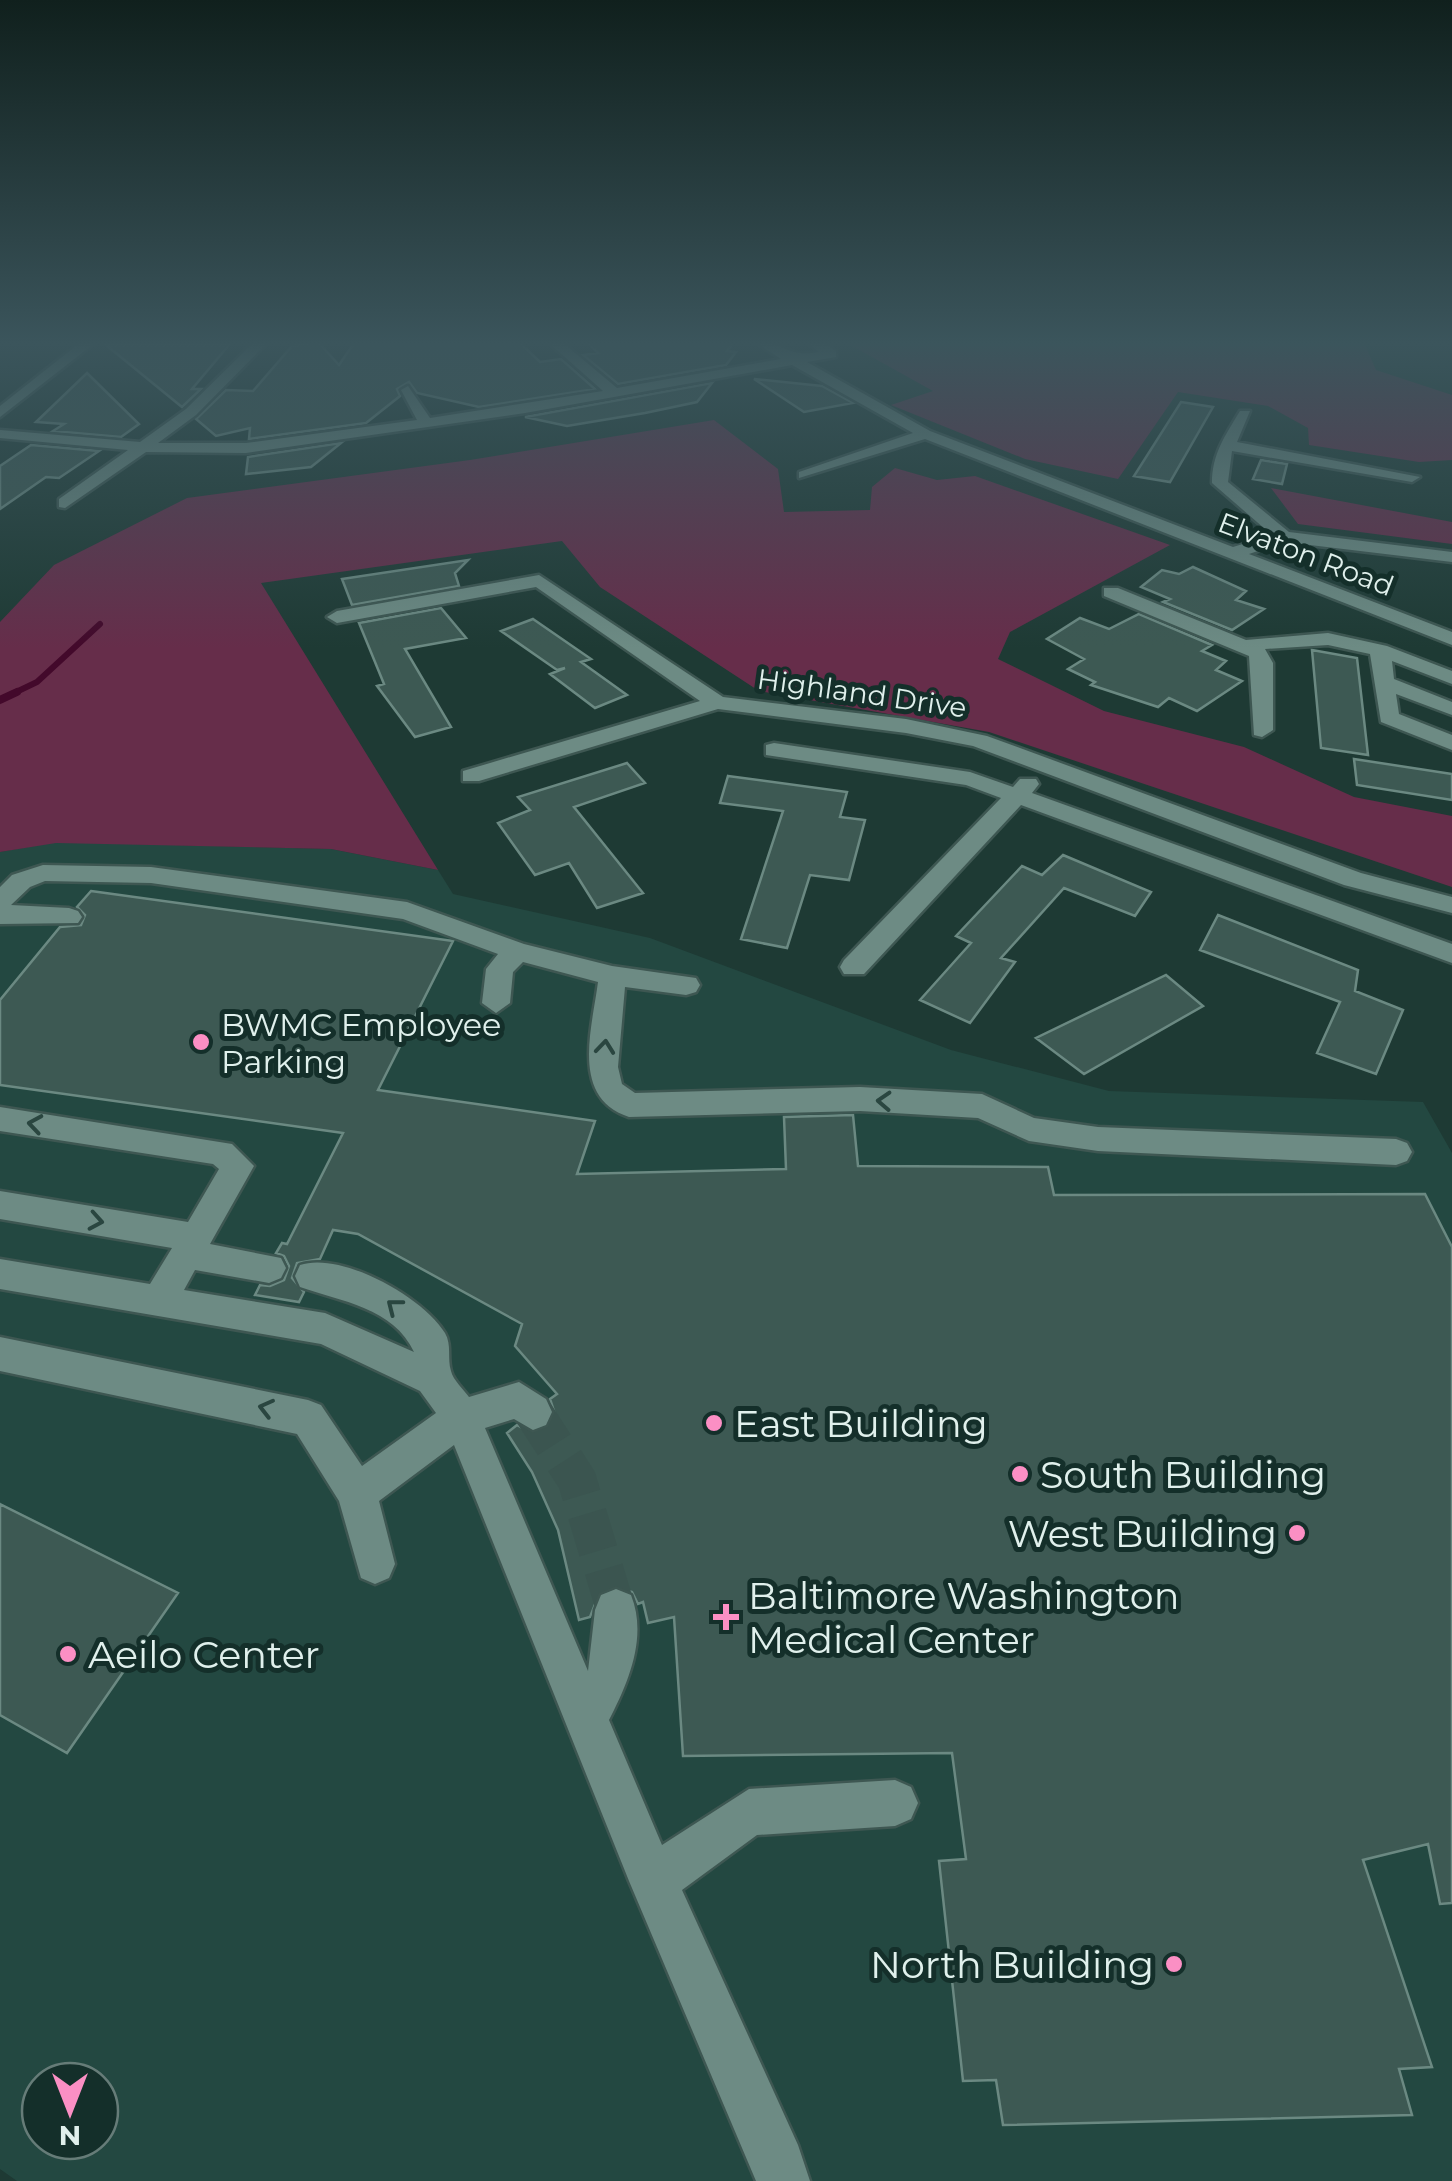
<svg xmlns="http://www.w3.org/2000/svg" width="1452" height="2181" viewBox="0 0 1452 2181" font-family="Montserrat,sans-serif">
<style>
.built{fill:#234841;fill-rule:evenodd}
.green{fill:#662d4a}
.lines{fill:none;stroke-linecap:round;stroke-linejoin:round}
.stream-far1{stroke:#43092b;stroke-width:6}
.stream{stroke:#43092b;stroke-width:8}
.building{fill:#3d5953;stroke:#6b8982;stroke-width:2.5}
.minor-tunnel{stroke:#3b5550;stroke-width:39;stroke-dasharray:39 19;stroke-linecap:butt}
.minor-casing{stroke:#3e5752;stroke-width:5}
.minor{fill:#6d8b84;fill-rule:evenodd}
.oneway{stroke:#2a4640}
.poi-dot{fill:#fb8fc4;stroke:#142f2a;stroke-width:4}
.labels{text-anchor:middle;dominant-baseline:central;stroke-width:10;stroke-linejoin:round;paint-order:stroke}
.far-street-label{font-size:28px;fill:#e0f0ec;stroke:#142f2a}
.poi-label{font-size:32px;fill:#e0f0ec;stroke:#142f2a;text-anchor:start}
.near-poi-label{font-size:38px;fill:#e0f0ec;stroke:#142f2a;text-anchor:start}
</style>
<rect width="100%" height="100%" fill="#1e3a34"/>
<path class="built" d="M56,842L331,849L438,870L453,894L650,938L951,1050L1109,1091L1423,1102L1452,1153V2181H17L0,2169V852ZM40,2081H100V2141H40Z"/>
<path class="green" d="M845,342H1364L1376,370L1452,395V460L1419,462L1309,445L1308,428L1268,406L1178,392L1118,479L1025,459L891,405L933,391Z
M714,420L778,469L784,512L870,510L872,487L895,468L937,480L975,476L1170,545L1010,632L998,659L1104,711L1244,747L1354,797L1452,816V887L989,732L759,691L600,587L562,541L261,583L438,870L331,849L56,843L0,852V622L54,565L187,498L470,460Z
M1271,488L1452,522V544L1298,524Z"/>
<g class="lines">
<path class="stream-far1" d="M12,694L37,682L100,624"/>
<path class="stream" d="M0,700L17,692"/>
</g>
<path class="building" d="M318,342L339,365L354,343L519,342L540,362L561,359L595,389L479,407L417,393L409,382L397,389L400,396L366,423L249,439L250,428L216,436L196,419L226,390L253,391L292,346Z
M587,342H734L727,351L736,352L726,365L618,384L583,355L598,353Z
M106,345H229L192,389H201L182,407Z
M87,373L139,424L121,437L53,431L64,424L36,422Z
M754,379L822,386L853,403L804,412Z
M712,383L697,402L645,413L567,426L525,417Z
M1181,402L1213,407L1170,482L1134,476Z
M341,443L311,467L246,474L248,457Z
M31,445L99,451L59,478L46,477L0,509V466Z
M1261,460L1287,464L1282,484L1253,479Z
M468,560L455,573L459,586L352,605L342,579Z
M1193,567L1246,591L1236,600L1264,609L1232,630L1163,602L1170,599L1141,587L1162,570L1179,574Z
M441,608L466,638L405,649L451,727L415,737L377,686L384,684L359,623Z
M1139,614L1212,645L1202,651L1226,661L1216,670L1242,681L1197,711L1169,698L1158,707L1091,685L1095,682L1068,669L1084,659L1047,639L1080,618L1109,629Z
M533,619L591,659L581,662L627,695L595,708L550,674L565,668L557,670L501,631Z
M1312,650L1357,658L1368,755L1321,748Z
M1354,759L1452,774V800L1357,785Z
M627,763L645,783L574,807L643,893L597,908L569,863L535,875L498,823L530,810L518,797Z
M728,776L847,792L840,817L865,820L849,880L810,875L787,948L741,939L783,811L720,803Z
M1063,855L1151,892L1135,916L1064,888L1001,958L1015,962L970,1023L920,1000L971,943L956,936L1022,866L1042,875Z
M91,891L453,941L378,1090L595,1121L577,1174L786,1169L784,1117L853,1115L858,1166L1048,1167L1054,1195L1425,1194L1452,1247V1903L1440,1904L1428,1844L1363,1860L1432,2067L1399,2069L1412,2115L1003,2125L996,2080L963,2081L939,1861L966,1859L952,1753L683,1756L674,1617L648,1623L643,1602L638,1604L632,1592L615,1586L600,1592L590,1617L579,1620L558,1530L532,1472L507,1433L517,1425L531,1433L547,1428L555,1414L550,1399L557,1394L515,1346L522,1324L358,1234L333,1230L320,1259L297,1263L292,1278L304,1292L299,1302L255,1295L260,1285L270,1286L284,1280L289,1266L284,1256L276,1253L282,1243L287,1244L343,1133L0,1085V1000L60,927L81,925L85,915L77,907Z
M1218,915L1358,970L1355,991L1403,1010L1376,1074L1317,1053L1340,1002L1200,950Z
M1166,975L1203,1006L1084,1074L1036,1038Z
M0,1504L178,1593L67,1753L0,1715Z"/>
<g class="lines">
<path class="minor-tunnel" d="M533,1412L577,1480L616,1610"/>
<defs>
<path id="minor" d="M81,342H96L0,417V406Z
M254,342H268L196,415L158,443H246L417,420L401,390L408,386L430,418L603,391L548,342H562L617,388L781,359L755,342C784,342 787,358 819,352L807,342H822L836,351V357L807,362L930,431L1233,547L1272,535L1212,483C1212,454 1225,436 1240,411H1250L1237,442L1420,477L1412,482L1232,451L1228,482L1289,532L1452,552V562L1285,542L1249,554L1452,632V645L925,439L799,478V472L913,433L792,365L525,413L246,453L146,452L65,508L59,507V499L128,450L0,438V430L140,442L186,409Z
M539,575L723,697L906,719L987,736L1361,873L1452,897V913L1344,885L973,746L906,733L718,709L479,781H463V771L700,701L536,587L337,623L327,617L337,611Z
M1104,588H1118L1246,640L1328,633L1387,646L1452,671V684L1392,661L1394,679L1452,702V715L1396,694L1399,714L1452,735V750L1381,722L1370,654L1328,645L1265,649L1273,663V730L1262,737L1254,735L1249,656L1104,596Z
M774,743L970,772L1013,787L1020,779H1036L1039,784L1032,793L1452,944V963L1021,805L864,974H844L840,967L844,960L1001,798L966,785L766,755V745Z
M43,865L151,867L407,902L524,944L612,966L696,978L700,985L696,992L686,995L625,987L618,1067L622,1084L635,1093L860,1087L982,1094L1034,1118L1098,1127L1396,1139L1407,1143L1412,1152L1407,1161L1396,1165L1098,1151L1029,1141L978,1118L860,1111L629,1117C570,1098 592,1029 598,982L523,962L513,972L510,1003L496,1013L482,1003L486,969L498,954L403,919L151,883L45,881L30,887L11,905L69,908L78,911L82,917L78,923L0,924V887L12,875Z
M0,1107L232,1144L254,1166L210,1244L281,1258L286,1268L281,1278L269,1283L195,1270L184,1290L325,1313L414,1352C394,1308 340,1301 300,1287L295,1276L300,1265C341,1251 423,1297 445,1333C452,1345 447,1358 451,1371C453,1380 464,1390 469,1397L519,1382L546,1399L552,1412L546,1425L533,1430L514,1419L485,1428L588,1671L595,1610L601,1595L616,1589L631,1595C648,1637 628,1683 609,1720L662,1845L749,1789L895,1780L911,1787L918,1803L911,1819L895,1826L757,1835L682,1890L798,2145L810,2181H756L629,1881L454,1445L379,1501L395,1564L389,1578L375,1584L361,1578L339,1501L297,1434L0,1371V1337L308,1400L321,1405L362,1466L436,1413L420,1391L321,1344L0,1289V1259L150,1284L172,1248L0,1219V1191L188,1222L219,1169L213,1164L0,1131Z"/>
</defs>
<use href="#minor" class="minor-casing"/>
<use href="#minor" class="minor"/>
</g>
<defs><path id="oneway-chevron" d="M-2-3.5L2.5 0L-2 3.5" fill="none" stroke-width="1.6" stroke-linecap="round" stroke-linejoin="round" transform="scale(2.5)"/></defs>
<g class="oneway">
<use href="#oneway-chevron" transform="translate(605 1047) rotate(-84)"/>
<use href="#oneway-chevron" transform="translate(884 1101) rotate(-177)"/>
<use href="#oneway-chevron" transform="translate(35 1124) rotate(-171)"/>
<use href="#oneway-chevron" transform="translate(96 1221) rotate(10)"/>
<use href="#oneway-chevron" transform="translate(394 1306) rotate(-142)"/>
<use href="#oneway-chevron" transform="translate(266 1408) rotate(-166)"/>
</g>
<linearGradient id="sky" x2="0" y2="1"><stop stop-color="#10201d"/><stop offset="0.53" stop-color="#3b555c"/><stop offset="1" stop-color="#3b555c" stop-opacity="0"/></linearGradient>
<rect width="1452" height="648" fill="url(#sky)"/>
<g class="poi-dot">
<circle cx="201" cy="1042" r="10"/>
<circle cx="714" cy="1423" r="10"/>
<circle cx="1020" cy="1474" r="10"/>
<circle cx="1297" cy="1533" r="10"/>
<path d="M721 1602h10v10h10v10h-10v10h-10v-10h-10v-10h10z"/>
<circle cx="68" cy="1654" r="10"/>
<circle cx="1174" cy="1964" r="10"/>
</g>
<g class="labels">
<g class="far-street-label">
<text transform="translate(1306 554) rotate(21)">Elvaton Road</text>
<text transform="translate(862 693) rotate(8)">Highland Drive</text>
</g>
<g class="poi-label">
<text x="221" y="1024">BWMC Employee<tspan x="221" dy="37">Parking</tspan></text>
</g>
<g class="near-poi-label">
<text x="734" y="1423">East Building</text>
<text x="1040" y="1474">South Building</text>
<text x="1277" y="1533" text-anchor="end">West Building</text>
<text x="748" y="1595">Baltimore Washington<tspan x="748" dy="44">Medical Center</tspan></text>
<text x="88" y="1654">Aeilo Center</text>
<text x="1154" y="1964" text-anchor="end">North Building</text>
</g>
</g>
<g transform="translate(70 2111) rotate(180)"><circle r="48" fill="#142f2a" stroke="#667c78" stroke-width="2.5"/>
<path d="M0-8L18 38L0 25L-18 38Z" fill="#fb8fc4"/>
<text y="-15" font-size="28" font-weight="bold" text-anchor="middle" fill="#e0f0ec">N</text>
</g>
</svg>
